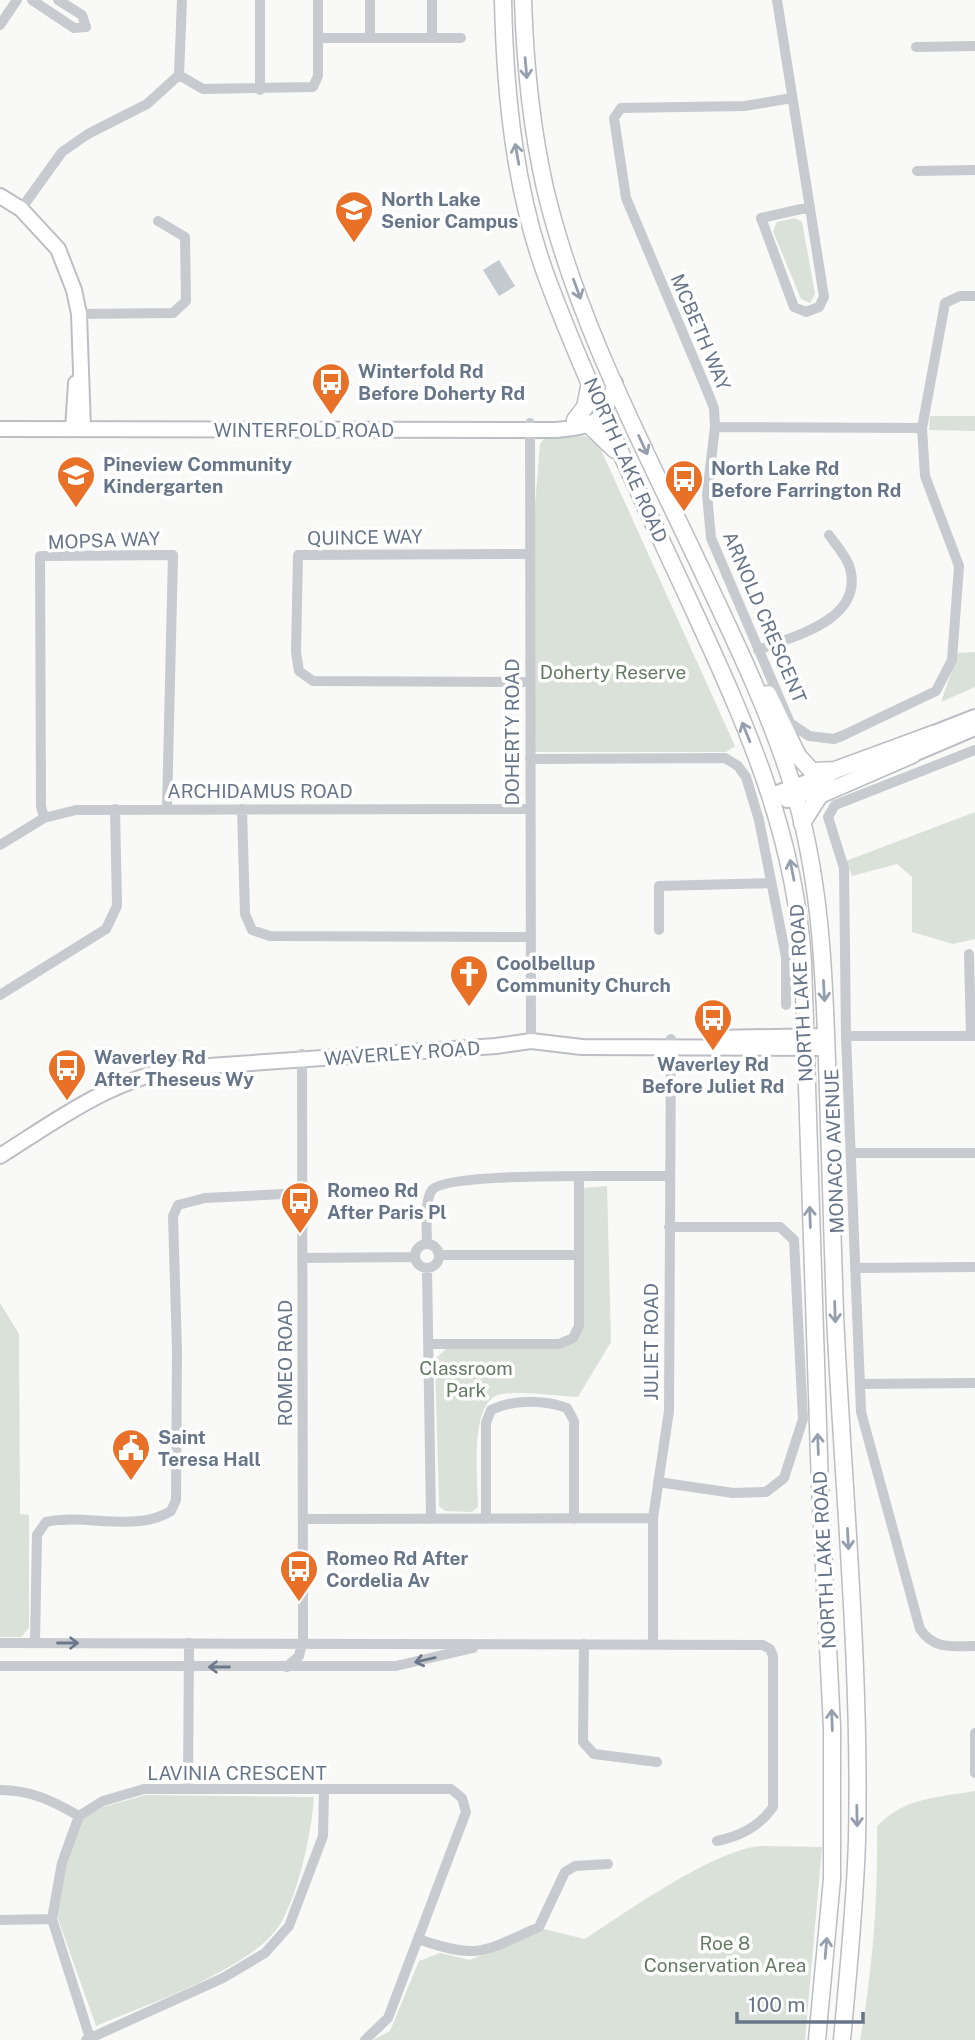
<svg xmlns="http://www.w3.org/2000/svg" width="975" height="2040" viewBox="0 0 975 2040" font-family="'Public Sans',sans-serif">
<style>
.green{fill:#dae1d8}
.water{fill:#c2cad0}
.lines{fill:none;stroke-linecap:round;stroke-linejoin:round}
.secondary-casing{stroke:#bbbfc5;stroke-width:18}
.primary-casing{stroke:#babdc2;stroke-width:19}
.street{stroke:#c7cace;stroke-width:10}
.secondary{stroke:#fff;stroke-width:14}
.primary{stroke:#fff;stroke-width:16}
.oneway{stroke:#959eac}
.oneway2{stroke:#6c798c}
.labels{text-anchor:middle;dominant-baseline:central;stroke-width:7;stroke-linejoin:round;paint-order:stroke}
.poi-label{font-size:19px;font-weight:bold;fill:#677589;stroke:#fff;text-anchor:start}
.street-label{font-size:19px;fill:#677589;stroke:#fff}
.park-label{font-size:19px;fill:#647a62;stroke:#fff}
</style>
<rect width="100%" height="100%" fill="#f9f9f7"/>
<path class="green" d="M795,218L802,222L815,294L810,303L801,299L773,231L777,222Z
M930,416H975V431L929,430Z
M585,436L598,443L735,746L726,752H534L535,505L540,444L544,439Z
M975,652V687L941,702L958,653Z
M975,812V939L953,944L912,932V877L897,864L852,876L846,861Z
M607,1186L611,1342L578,1397C553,1396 526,1391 502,1394C468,1398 478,1481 478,1507L472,1512L445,1511L439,1506L435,1359L446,1349L568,1344L574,1327L583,1188Z
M0,1303L19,1334L20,1514L29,1515V1628L21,1637H0Z
M975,1791V2040H860C873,1968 878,1899 877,1826C906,1797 936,1798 975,1791Z
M146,1795L314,1797C311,1835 300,1887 282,1921C257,1968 145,2005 96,2026L57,1916L67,1863L83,1818L106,1806Z
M760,1846L822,1847L805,2040H373L390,2031L419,1961L440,1953L470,1960L544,1929L585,1939C628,1911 712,1851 760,1846Z"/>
<path class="water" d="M499,260L515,286L499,296L483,270Z"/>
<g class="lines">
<defs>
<path id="secondary" d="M0,196L21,209L58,249L74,290L79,314L83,429
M0,429L556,430C598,426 603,422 615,383
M73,429L76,383
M924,737L975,717
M902,759L975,728
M772,795L834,772
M787,800L831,785
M713,1038L826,1036
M0,1156C57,1120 111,1079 180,1068L496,1046L531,1041L582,1047L827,1048"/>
<path id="primary" d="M503,0C505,96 515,196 550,286C592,397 645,504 694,611C747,726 795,834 803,962L820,1487L832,1727V1879L817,2040
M523,0C525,64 531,126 545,188C577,324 646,451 705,577C736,643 769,711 791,781C820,871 824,967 827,1062C830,1146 832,1230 835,1314C843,1489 861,1665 857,1840C855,1907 848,1974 842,2040
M575,420L585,407L590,382
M587,423L615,450
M768,694L798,756L812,771L835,770L933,734
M802,823L820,795L912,755"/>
</defs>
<use href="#secondary" class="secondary-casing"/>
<use href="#primary" class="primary-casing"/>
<path class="street" d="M32,0L74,28L86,27L82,15L58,0
M370,0V38
M432,0V38
M777,0L824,297L819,307L806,312L794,307L761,218L810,207
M0,25L17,0
M318,38H461
M916,47L975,46
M179,75L203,89L313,87L318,76V0
M260,90V0
M792,98L745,106L621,108L614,118L626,198L706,388L714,408L715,427L922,428L945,303L960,296H975
M917,171L975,170
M21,209L62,152L88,134L147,104L179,75L182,0
M79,314L173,313L186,301L185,237L158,221
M530,423L531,1041
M715,427L707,494L711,538L790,723L809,736L834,739L844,735L936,691L952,660L959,566L925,476L922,428
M758,650C794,636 864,620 850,568C847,557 836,545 829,535
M530,682L313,681L299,671L296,652L298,555L530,554
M975,750L835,805L828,817L844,868L846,1036L861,1412L920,1629C934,1650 952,1646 975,1646
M530,759L725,758L738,766L746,777L759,820L786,957V1005
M242,809L245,914L252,930L270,936L530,937
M44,818L41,806L40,556L173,555L167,808
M0,845L44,818L76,810L529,809
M659,930V886L769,883
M969,954L971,1036
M0,995L106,929L117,906L115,809
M846,1036H975
M851,1153H975
M427,1244C427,1230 424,1201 432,1190C447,1171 634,1177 669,1176
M415 1256a12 12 0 1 1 24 0a12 12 0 1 1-24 0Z
M439,1255H579V1177
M303,1258L415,1257
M427,1268L431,1519
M856,1268L975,1267
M428,1344H559L573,1338L579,1326V1255
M860,1384L975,1383
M658,1482L733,1493L766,1492L784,1478L803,1419L794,1240L780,1227H669
M303,1519L653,1518
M486,1519V1423L491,1410C513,1399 544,1400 567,1408L574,1421V1519
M0,1643L763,1645L770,1649L773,1656V1807C759,1827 740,1836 717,1841
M35,1643L37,1535L46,1522C86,1513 136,1533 171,1511L176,1500L177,1350L173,1216L178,1205L205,1198L303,1193
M584,1644L583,1742L594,1754L657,1762
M653,1644V1518L669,1411L671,1039
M0,1666H396L473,1648
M287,1667L299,1656L303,1639L302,1054
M975,1733V1773
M188,1789L189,1643
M0,1790C31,1790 53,1801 79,1816
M0,1920L52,1919
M418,1939C479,1960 482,1952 539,1927L565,1872L575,1866L608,1864
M90,2038L52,1919L62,1863L79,1816L103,1801L144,1789H451L462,1798L466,1812L388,2018L365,2040
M86,2040L223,1978L265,1953L289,1926L323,1836L324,1790"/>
<use href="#secondary" class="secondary"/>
<use href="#primary" class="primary"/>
</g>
<defs><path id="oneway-shaft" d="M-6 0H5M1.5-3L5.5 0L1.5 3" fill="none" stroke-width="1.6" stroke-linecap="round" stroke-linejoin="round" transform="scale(1.75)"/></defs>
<g class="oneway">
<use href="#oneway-shaft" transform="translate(526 68) rotate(85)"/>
<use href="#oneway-shaft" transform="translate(517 154) rotate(-100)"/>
<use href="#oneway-shaft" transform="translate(577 289) rotate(70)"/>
<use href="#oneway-shaft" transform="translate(643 445) rotate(65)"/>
<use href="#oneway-shaft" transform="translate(746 732) rotate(-112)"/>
<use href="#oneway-shaft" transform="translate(792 870) rotate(-101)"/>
<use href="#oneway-shaft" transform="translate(824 991) rotate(87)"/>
<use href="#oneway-shaft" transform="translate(810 1217) rotate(-92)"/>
<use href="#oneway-shaft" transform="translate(835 1312) rotate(88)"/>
<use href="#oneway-shaft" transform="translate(818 1444) rotate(-92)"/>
<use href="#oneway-shaft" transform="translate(848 1539) rotate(87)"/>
<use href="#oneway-shaft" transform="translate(832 1720) rotate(-92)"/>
<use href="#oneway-shaft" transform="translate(857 1816) rotate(89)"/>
<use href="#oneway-shaft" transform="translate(826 1948) rotate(-85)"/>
</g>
<g class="oneway2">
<use href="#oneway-shaft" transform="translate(68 1643)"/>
<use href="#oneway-shaft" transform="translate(425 1660) rotate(167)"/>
<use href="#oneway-shaft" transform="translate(219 1667) rotate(180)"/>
</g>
<defs>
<symbol id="school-pin" viewBox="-11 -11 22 30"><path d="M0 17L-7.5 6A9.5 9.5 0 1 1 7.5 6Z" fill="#e97027" stroke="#fff"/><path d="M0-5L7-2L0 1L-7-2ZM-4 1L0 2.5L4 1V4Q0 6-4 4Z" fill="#fff"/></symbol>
<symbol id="bus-pin" viewBox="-11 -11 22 30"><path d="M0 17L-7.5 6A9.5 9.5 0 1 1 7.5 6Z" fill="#e97027" stroke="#fff"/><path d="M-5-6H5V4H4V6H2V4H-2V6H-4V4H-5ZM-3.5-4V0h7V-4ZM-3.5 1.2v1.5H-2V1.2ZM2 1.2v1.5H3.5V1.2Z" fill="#fff"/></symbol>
<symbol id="church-pin" viewBox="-11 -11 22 30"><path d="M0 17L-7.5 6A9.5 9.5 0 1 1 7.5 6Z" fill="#e97027" stroke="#fff"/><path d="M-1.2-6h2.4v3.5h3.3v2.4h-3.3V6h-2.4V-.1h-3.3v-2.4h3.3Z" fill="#fff"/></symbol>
<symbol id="civic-pin" viewBox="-11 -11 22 30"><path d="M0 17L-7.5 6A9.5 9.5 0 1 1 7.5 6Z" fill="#e97027" stroke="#fff"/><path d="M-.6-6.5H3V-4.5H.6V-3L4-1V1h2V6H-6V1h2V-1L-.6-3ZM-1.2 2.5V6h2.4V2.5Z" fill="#fff"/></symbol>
</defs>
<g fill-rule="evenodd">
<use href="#school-pin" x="332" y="188" width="44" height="60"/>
<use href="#bus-pin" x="309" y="360" width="44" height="60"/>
<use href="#school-pin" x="54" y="453" width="44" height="60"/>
<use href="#bus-pin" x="662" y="457" width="44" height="60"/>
<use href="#church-pin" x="447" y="952" width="44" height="60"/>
<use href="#bus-pin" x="691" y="996" width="44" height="60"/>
<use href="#bus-pin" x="45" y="1046" width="44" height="60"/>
<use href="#bus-pin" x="278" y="1179" width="44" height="60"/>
<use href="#civic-pin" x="109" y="1426" width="44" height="60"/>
<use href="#bus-pin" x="277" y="1547" width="44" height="60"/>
</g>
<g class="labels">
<g class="poi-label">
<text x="381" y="199">North Lake<tspan x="381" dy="22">Senior Campus</tspan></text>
<text x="358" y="371">Winterfold Rd<tspan x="358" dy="22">Before Doherty Rd</tspan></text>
<text x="103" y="464">Pineview Community<tspan x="103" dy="22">Kindergarten</tspan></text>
<text x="711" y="468">North Lake Rd<tspan x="711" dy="22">Before Farrington Rd</tspan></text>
<text x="496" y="963">Coolbellup<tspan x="496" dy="22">Community Church</tspan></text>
<text x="94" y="1057">Waverley Rd<tspan x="94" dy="22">After Theseus Wy</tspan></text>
<text x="713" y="1064" text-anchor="middle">Waverley Rd<tspan x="713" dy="22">Before Juliet Rd</tspan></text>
<text x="327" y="1190">Romeo Rd<tspan x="327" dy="22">After Paris Pl</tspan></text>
<text x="158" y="1437">Saint<tspan x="158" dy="22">Teresa Hall</tspan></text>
<text x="326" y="1558">Romeo Rd After<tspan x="326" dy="22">Cordelia Av</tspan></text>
</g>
<g class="street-label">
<text transform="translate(701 332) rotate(67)">MCBETH WAY</text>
<text x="304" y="430">WINTERFOLD ROAD</text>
<text transform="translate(626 460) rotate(66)">NORTH LAKE ROAD</text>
<text transform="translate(365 537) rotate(-1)">QUINCE WAY</text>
<text transform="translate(104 540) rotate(-2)">MOPSA WAY</text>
<text transform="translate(765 617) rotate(67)">ARNOLD CRESCENT</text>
<text transform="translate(512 732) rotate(-90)">DOHERTY ROAD</text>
<text x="260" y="791">ARCHIDAMUS ROAD</text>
<text transform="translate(801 993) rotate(-93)">NORTH LAKE ROAD</text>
<text transform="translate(402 1053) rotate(-4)">WAVERLEY ROAD</text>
<text transform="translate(834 1151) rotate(-92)">MONACO AVENUE</text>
<text transform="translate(651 1342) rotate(-90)">JULIET ROAD</text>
<text transform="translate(285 1363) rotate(-90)">ROMEO ROAD</text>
<text transform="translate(824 1560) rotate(-93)">NORTH LAKE ROAD</text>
<text x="237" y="1773">LAVINIA CRESCENT</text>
</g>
<g class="park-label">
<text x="613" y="672">Doherty Reserve</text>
<text x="466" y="1368">Classroom<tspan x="466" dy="22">Park</tspan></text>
<text x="725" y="1943">Roe 8<tspan x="725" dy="22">Conservation Area</tspan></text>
</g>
</g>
<path d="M737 2012v10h126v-10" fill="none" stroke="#677589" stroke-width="3.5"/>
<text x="748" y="2012" font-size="21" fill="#677589" stroke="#ffffff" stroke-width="5" paint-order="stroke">100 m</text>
</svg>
